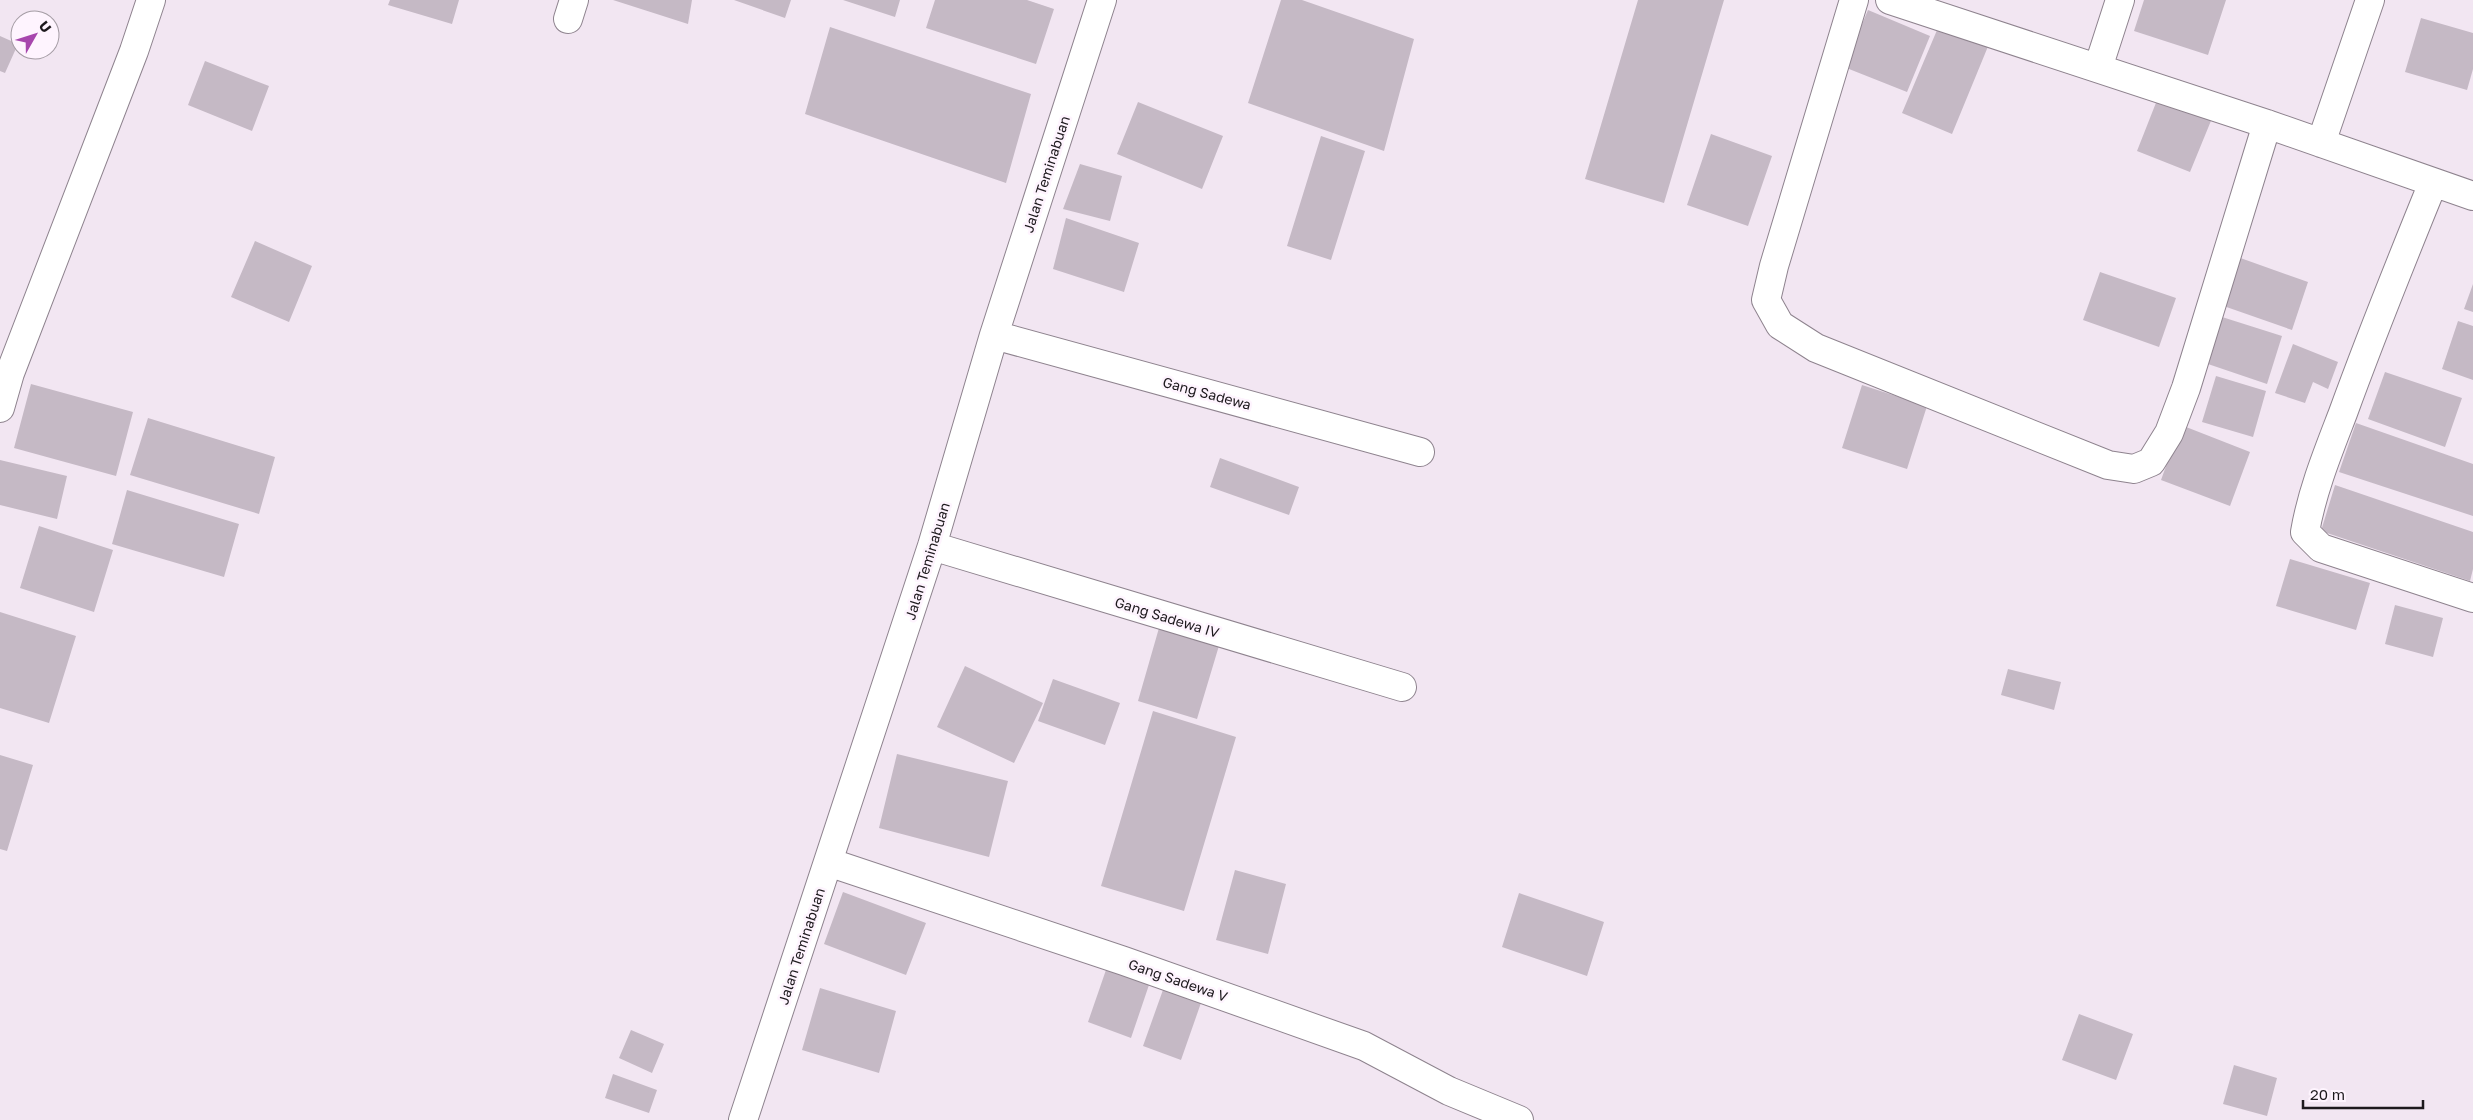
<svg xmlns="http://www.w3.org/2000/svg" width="2473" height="1120" viewBox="0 0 2473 1120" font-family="'Golos Text',sans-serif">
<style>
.building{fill:#c5b9c5}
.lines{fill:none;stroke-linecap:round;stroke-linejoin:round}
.minor-casing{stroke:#8e838e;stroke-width:30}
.minor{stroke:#fff;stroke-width:28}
.labels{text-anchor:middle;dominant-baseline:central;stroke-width:5;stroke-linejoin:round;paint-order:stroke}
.street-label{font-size:14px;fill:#1d191d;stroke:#fef4fe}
</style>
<rect width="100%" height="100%" fill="#f2e6f2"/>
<path class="building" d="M390,0H459L452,24L388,5Z
M613,0H692L688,24Z
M734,0H791L785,18Z
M843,0H900L895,17Z
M935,0H1027L1054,9L1036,64L926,28Z
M1281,0H1302L1414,39L1384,151L1248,103Z
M1638,0H1724L1664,203L1585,179Z
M2144,0H2226L2208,55L2134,31Z
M1868,10L1930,36L1907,92L1844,67Z
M2421,18L2473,33V69L2467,90L2405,72Z
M1940,23L1989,44L1952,134L1902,113Z
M830,27L1031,94L1006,183L805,114Z
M0,36L18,44L5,73L0,71Z
M205,61L269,86L252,131L188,105Z
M2161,90L2215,111L2190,172L2137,151Z
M1138,102L1223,136L1202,189L1117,154Z
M1711,134L1772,156L1748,226L1687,205Z
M1321,136L1365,151L1331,260L1287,246Z
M1080,164L1122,176L1110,221L1063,209Z
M1066,218L1139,243L1124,292L1053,269Z
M255,241L312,266L289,322L231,297Z
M2232,255L2308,282L2292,330L2215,303Z
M2100,272L2176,298L2159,347L2083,320Z
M2473,284V312L2464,309Z
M2222,317L2282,336L2267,384L2208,364Z
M2458,321L2473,326V380L2442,369Z
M2293,344L2338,362L2328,389L2313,382L2305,403L2275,393Z
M2385,372L2462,398L2445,447L2368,419Z
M2216,376L2266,391L2253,437L2202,422Z
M31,384L133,412L116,476L14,448Z
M1862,385L1927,406L1907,469L1842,448Z
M148,418L275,457L259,514L130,475Z
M2356,423L2473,464V516L2339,472Z
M2181,425L2250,452L2230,506L2161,480Z
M1220,458L1299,487L1289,515L1210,487Z
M0,460L67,476L57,519L0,505Z
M2335,485L2473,532V569L2470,581L2321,531Z
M127,490L239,524L224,577L112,544Z
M39,526L113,550L94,612L20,588Z
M2290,559L2370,583L2356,630L2276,606Z
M2395,605L2443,618L2433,657L2385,644Z
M0,612L76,636L49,723L0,708Z
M1161,621L1221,639L1197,719L1138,701Z
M965,666L1043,703L1014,763L937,727Z
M2008,669L2061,682L2054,710L2001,695Z
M1053,679L1120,703L1105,745L1038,721Z
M1153,711L1236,737L1184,911L1101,886Z
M897,754L1008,781L989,857L879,828Z
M0,755L33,765L7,851L0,849Z
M1235,870L1286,884L1268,954L1216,940Z
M843,892L926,923L906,975L824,944Z
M1519,893L1604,922L1587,976L1502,947Z
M1107,967L1150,982L1131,1038L1088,1022Z
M1164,987L1202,1000L1181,1060L1143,1046Z
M820,988L896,1011L879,1073L802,1050Z
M2079,1014L2133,1034L2116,1080L2062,1060Z
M631,1030L664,1044L652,1073L619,1058Z
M2234,1065L2277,1078L2267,1116L2223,1104Z
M613,1074L657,1090L649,1113L605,1098Z"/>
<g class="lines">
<defs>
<path id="minor" d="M1854,0L1774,266L1766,300L1780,325L1816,348L2108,465L2134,469L2151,462L2169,433L2186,388L2267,124
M1890,0L2267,124L2473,196
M568,19L574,0
M2098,68L2120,0
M2321,143L2370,0
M2433,183C2402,259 2371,336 2343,413C2328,452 2312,491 2305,532L2321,548L2473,598
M994,335L1420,452
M0,408L10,373L134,51L151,0
M932,546L1402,687
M828,862L1124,961L1364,1046L1449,1091L1519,1120
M743,1120L932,546L994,335L1102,0"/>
</defs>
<use href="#minor" class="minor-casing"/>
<use href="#minor" class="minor"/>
</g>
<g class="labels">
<g class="street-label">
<text transform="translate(1046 174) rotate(-72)">Jalan Teminabuan</text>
<text transform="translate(1207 393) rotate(15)">Gang Sadewa</text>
<text transform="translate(927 561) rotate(-73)">Jalan Teminabuan</text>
<text transform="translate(1167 617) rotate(17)">Gang Sadewa IV</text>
<text transform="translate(801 946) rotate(-72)">Jalan Teminabuan</text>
<text transform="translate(1178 980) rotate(19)">Gang Sadewa V</text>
</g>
</g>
<g transform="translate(35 35) rotate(51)"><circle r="24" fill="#fef4fe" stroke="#a49ca4"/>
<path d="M0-4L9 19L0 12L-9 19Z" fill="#a746ad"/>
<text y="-8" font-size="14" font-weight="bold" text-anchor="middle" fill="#1d191d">U</text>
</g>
<path d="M2303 1100v8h120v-8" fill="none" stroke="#1d191d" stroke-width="2.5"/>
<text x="2310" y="1100" font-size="15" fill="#1d191d" stroke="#fef4fe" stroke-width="4" paint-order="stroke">20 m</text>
</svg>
